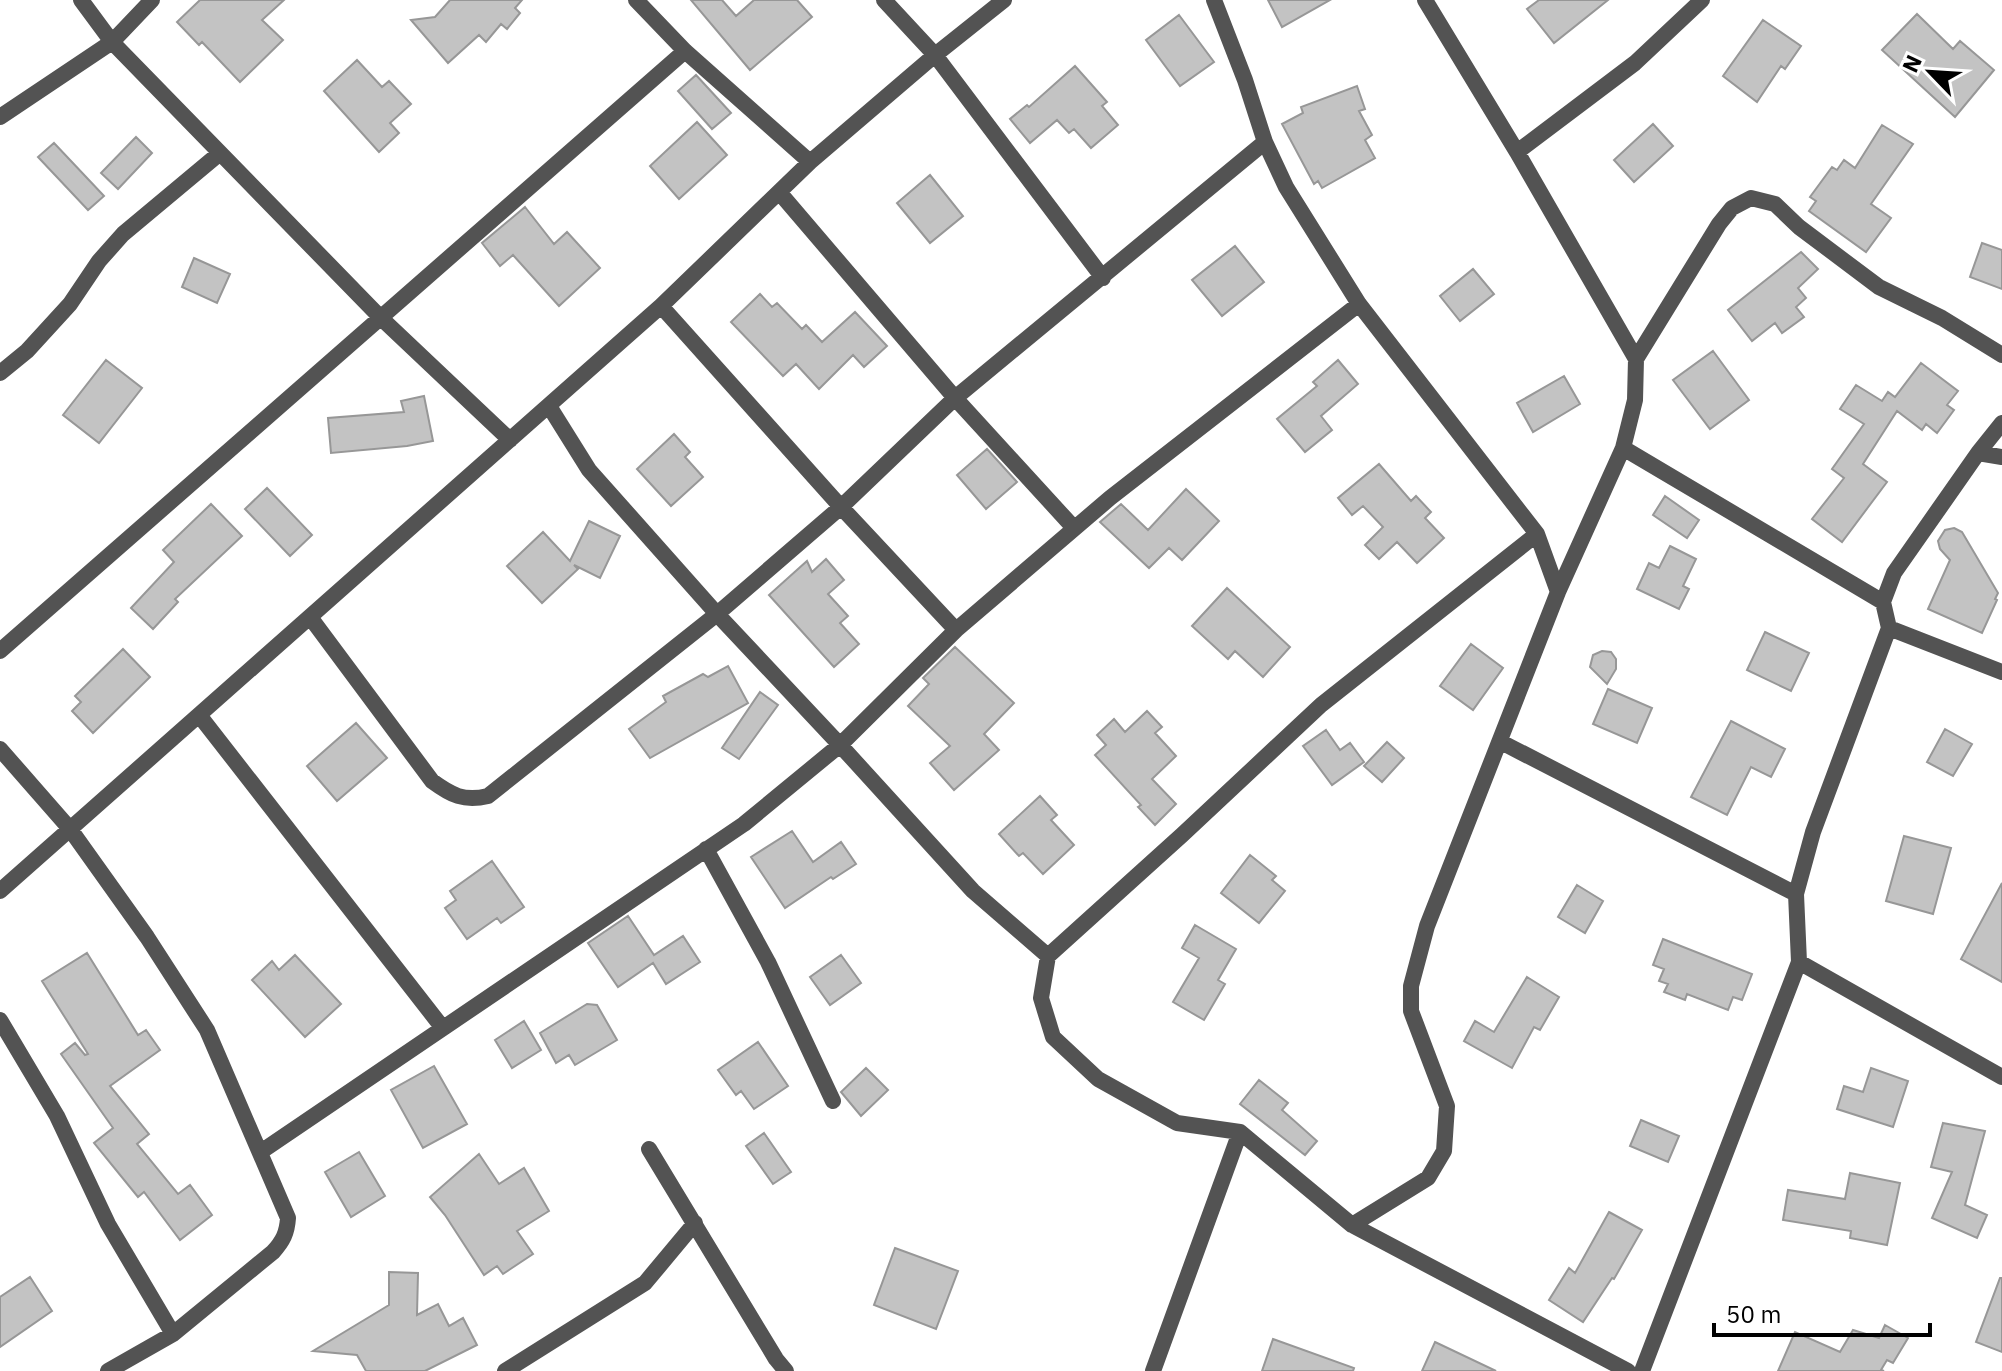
<svg xmlns="http://www.w3.org/2000/svg" width="2002" height="1371" viewBox="0 0 2002 1371" font-family="'IBM Plex Sans',sans-serif">
<style>
.building{fill:#c3c3c3;stroke:#979797;stroke-width:2}
.lines{fill:none;stroke-linecap:round;stroke-linejoin:round}
.street{stroke:#535353;stroke-width:16}
</style>
<rect width="100%" height="100%" fill="#fff"/>
<path class="building" d="M200,0H284L262,20L283,40L240,82L202,42L199,45L177,22Z
M450,0H522L515,8L520,13L507,29L501,24L486,42L479,35L448,63L411,20L435,17Z
M691,0H722L736,16L754,0H797L812,17L750,70Z
M1268,0H1330L1282,27Z
M1539,0H1608L1554,43L1527,9Z
M1917,14L1953,49L1960,41L1994,70L1955,117L1882,50Z
M1179,15L1214,62L1180,86L1146,40Z
M1763,20L1801,46L1785,69L1781,66L1757,102L1723,76Z
M357,60L382,87L389,81L411,104L390,123L399,133L379,152L324,91Z
M1075,66L1107,102L1102,106L1118,125L1091,148L1074,129L1069,133L1057,120L1030,143L1010,119L1027,105L1029,107Z
M696,75L731,113L712,129L678,91Z
M1357,86L1365,109L1359,111L1372,135L1365,140L1375,158L1322,188L1318,181L1314,184L1282,124L1303,113L1301,107Z
M697,122L727,155L679,199L650,166Z
M1653,124L1673,146L1634,182L1614,160Z
M1882,125L1913,144L1871,204L1891,218L1866,252L1809,211L1816,201L1810,197L1832,167L1837,170L1844,160L1855,168Z
M136,137L152,153L118,189L101,173Z
M54,143L104,196L88,210L38,157Z
M930,175L963,216L930,243L897,203Z
M525,207L554,244L567,232L600,268L559,306L513,255L500,266L482,243Z
M1982,243L2002,250V289L1970,277Z
M1235,246L1264,282L1222,316L1192,280Z
M1801,252L1818,269L1798,288L1806,298L1796,307L1804,317L1782,333L1775,323L1752,341L1728,310Z
M194,258L230,274L217,303L182,287Z
M1473,269L1494,294L1460,321L1440,296Z
M760,294L772,307L777,303L802,329L806,325L822,342L855,312L887,346L864,367L853,355L819,389L796,364L783,376L731,322Z
M1713,351L1749,400L1710,429L1673,380Z
M106,360L142,388L99,443L63,415Z
M1338,360L1358,384L1321,416L1332,430L1305,452L1277,419L1317,386L1313,382Z
M1921,363L1958,391L1947,405L1954,410L1937,433L1926,424L1922,430L1897,411L1863,464L1887,482L1842,542L1812,519L1844,478L1832,469L1864,424L1840,409L1856,385L1882,401L1888,392L1895,397Z
M1564,376L1580,404L1533,432L1517,403Z
M424,396L433,441L407,446L331,453L328,418L404,412L401,401Z
M674,434L690,452L685,457L703,477L671,506L637,469Z
M987,449L1017,482L986,509L957,475Z
M1379,464L1411,501L1416,496L1431,512L1425,518L1444,538L1417,563L1397,542L1379,559L1365,545L1383,527L1363,506L1352,515L1338,498Z
M267,488L312,535L290,556L245,509Z
M1186,489L1219,521L1182,560L1169,548L1149,568L1100,522L1121,504L1148,530Z
M1665,496L1699,520L1687,538L1653,515Z
M211,504L242,536L175,599L178,602L153,629L131,608L174,562L163,550Z
M589,521L620,536L600,578L574,565L578,569L542,603L507,566L543,532L570,561Z
M1954,528L1962,532L1998,593L1995,599L1997,600L1982,633L1928,609L1950,560L1940,549L1938,541L1945,530Z
M1670,546L1696,559L1683,586L1689,589L1679,609L1637,589L1649,563L1659,568Z
M826,559L844,580L828,594L848,616L840,623L859,644L834,667L769,595L807,561L812,572Z
M1227,588L1290,647L1263,677L1235,651L1228,659L1192,626Z
M1765,632L1809,653L1791,691L1747,670Z
M1471,644L1503,668L1473,710L1440,686Z
M955,647L1014,703L984,734L999,750L954,790L930,763L950,746L908,706L929,684L923,678Z
M123,649L150,677L93,733L72,711L81,702L75,696Z
M1602,651L1611,652L1616,659V669L1607,684L1590,667L1593,655Z
M728,666L748,703L650,758L629,729L666,702L663,696L703,674L708,677Z
M1608,689L1652,708L1637,743L1593,724Z
M760,692L778,705L739,759L722,748Z
M1147,711L1162,727L1155,733L1176,756L1152,779L1176,804L1155,825L1138,807L1141,805L1095,755L1106,745L1097,735L1114,719L1125,732Z
M1731,721L1785,749L1771,777L1751,767L1727,815L1691,797Z
M356,723L387,758L337,801L307,766Z
M1945,729L1972,744L1953,776L1927,762Z
M1326,730L1340,750L1350,743L1364,762L1332,785L1303,746Z
M1387,742L1404,758L1382,782L1364,766Z
M1040,796L1057,815L1051,820L1074,845L1043,874L1023,853L1019,856L999,834Z
M792,831L813,862L841,842L856,864L833,879L831,877L785,908L751,857Z
M1904,836L1951,848L1933,914L1886,901Z
M1250,855L1276,876L1272,880L1285,891L1259,923L1221,893Z
M492,861L524,907L501,923L497,918L467,939L445,908L456,900L450,891Z
M2002,883V982L1961,959Z
M1577,885L1603,901L1585,933L1558,917Z
M628,916L654,955L683,936L700,962L666,984L653,963L618,987L588,943Z
M1195,925L1236,949L1218,980L1225,984L1204,1020L1173,1002L1199,958L1182,948Z
M1663,939L1752,974L1742,1000L1733,997L1728,1010L1687,994L1685,1000L1664,992L1668,984L1659,981L1664,969L1653,965Z
M87,953L138,1035L146,1030L160,1050L110,1086L149,1134L137,1144L178,1194L190,1185L212,1215L180,1240L144,1192L138,1197L94,1143L113,1128L61,1054L75,1043L85,1055L88,1054L42,981Z
M295,955L341,1004L305,1037L252,980L272,961L279,970Z
M841,955L861,983L830,1005L810,977Z
M1527,977L1559,997L1540,1030L1534,1027L1512,1068L1464,1041L1475,1021L1494,1032Z
M587,1004L597,1005L617,1040L575,1065L569,1055L556,1063L540,1033Z
M524,1021L541,1050L512,1068L495,1040Z
M758,1042L788,1086L754,1109L741,1091L736,1095L718,1070Z
M434,1066L467,1124L423,1148L391,1090Z
M866,1068L888,1090L861,1116L841,1092Z
M1871,1068L1908,1081L1893,1127L1837,1109L1844,1086L1863,1092Z
M1259,1080L1288,1103L1282,1110L1317,1141L1305,1155L1240,1104Z
M1641,1120L1679,1136L1668,1162L1630,1146Z
M1943,1123L1985,1131L1965,1205L1987,1215L1977,1238L1932,1218L1952,1172L1931,1167Z
M764,1133L791,1172L773,1184L746,1146Z
M359,1152L385,1196L351,1217L325,1172Z
M479,1154L499,1184L524,1168L549,1211L517,1231L533,1254L503,1274L497,1266L484,1275L445,1215L430,1197Z
M1850,1173L1900,1183L1887,1245L1850,1238L1851,1231L1783,1220L1788,1190L1845,1199Z
M1609,1212L1642,1230L1614,1279L1612,1278L1583,1322L1549,1300L1569,1268L1575,1273Z
M895,1248L958,1271L936,1329L874,1305Z
M389,1272L418,1273L417,1315L438,1304L449,1326L463,1318L477,1345L425,1371H366L357,1355L313,1351L389,1305Z
M30,1277L52,1311L0,1347V1297Z
M2000,1278H2002V1352L1976,1342Z
M1885,1325L1908,1338L1893,1363L1887,1360L1881,1370L1884,1371H1778L1795,1332L1840,1352L1853,1330L1879,1338Z
M1273,1339L1354,1368L1353,1371H1262Z
M1435,1342L1496,1371H1422Z"/>
<g class="lines">
<path class="street" d="M81,0L112,42L381,318L510,440
M636,0L685,51L810,162
M884,0L935,55L1103,278
M1214,0L1245,80L1265,142L1286,187L1359,304L1537,534L1558,592
M0,117L112,42L152,0
M1517,152L1635,63L1702,0
M779,192L955,398L1074,528
M661,306L841,507L955,398L1265,142
M1636,359L1719,224L1732,208L1751,198L1775,204L1799,227L1879,287L1942,318L2002,355
M0,373L27,351L70,304L99,261L123,234L220,153
M1623,448L1883,602L1889,628L1813,832L1796,894L1799,962L1642,1371
M1978,453L2002,423
M1883,602L1894,573L1978,453L2002,457
M310,617L432,781C451,795 464,802 488,796L717,614L841,507L956,630L840,745L717,614L589,470L549,406
M1889,628L2002,672
M956,630L1110,498L1359,304
M0,651L685,51
M199,715L442,1027
M1501,742L1796,894
M0,749L70,829L147,937L207,1030L288,1218C287,1233 283,1241 273,1252L173,1334L108,1371
M706,849L768,962L833,1101
M0,891L661,306L810,162L935,55L1004,0
M1048,956L1182,835L1321,705L1537,534
M1799,962L2002,1077
M0,1020L57,1116L108,1224L173,1334
M649,1149L776,1359L786,1371
M262,1151L744,824L840,745L973,891L1048,956L1041,998L1053,1037L1098,1079L1177,1123L1240,1132L1352,1225L1628,1371
M1352,1225L1428,1178L1444,1151L1447,1106L1411,1011V986L1427,926L1558,592L1623,448L1635,400L1636,359L1517,152L1425,0
M505,1371L645,1283L695,1223
M1153,1371L1240,1132"/>
</g>
<g transform="translate(1930 72) rotate(295)" stroke="#ffffff" stroke-width="6" paint-order="stroke">
<path d="M0-6L14 30L0 20L-14 30Z" fill="#000000"/>
<text y="-12" font-size="22" font-weight="bold" text-anchor="middle" fill="#000000">N</text>
</g>
<path d="M1714 1323v12h216v-12" fill="none" stroke="#000000" stroke-width="4"/>
<text x="1726" y="1323" font-size="24" fill="#000000" stroke="#ffffff" stroke-width="6" paint-order="stroke">50 m</text>
</svg>
